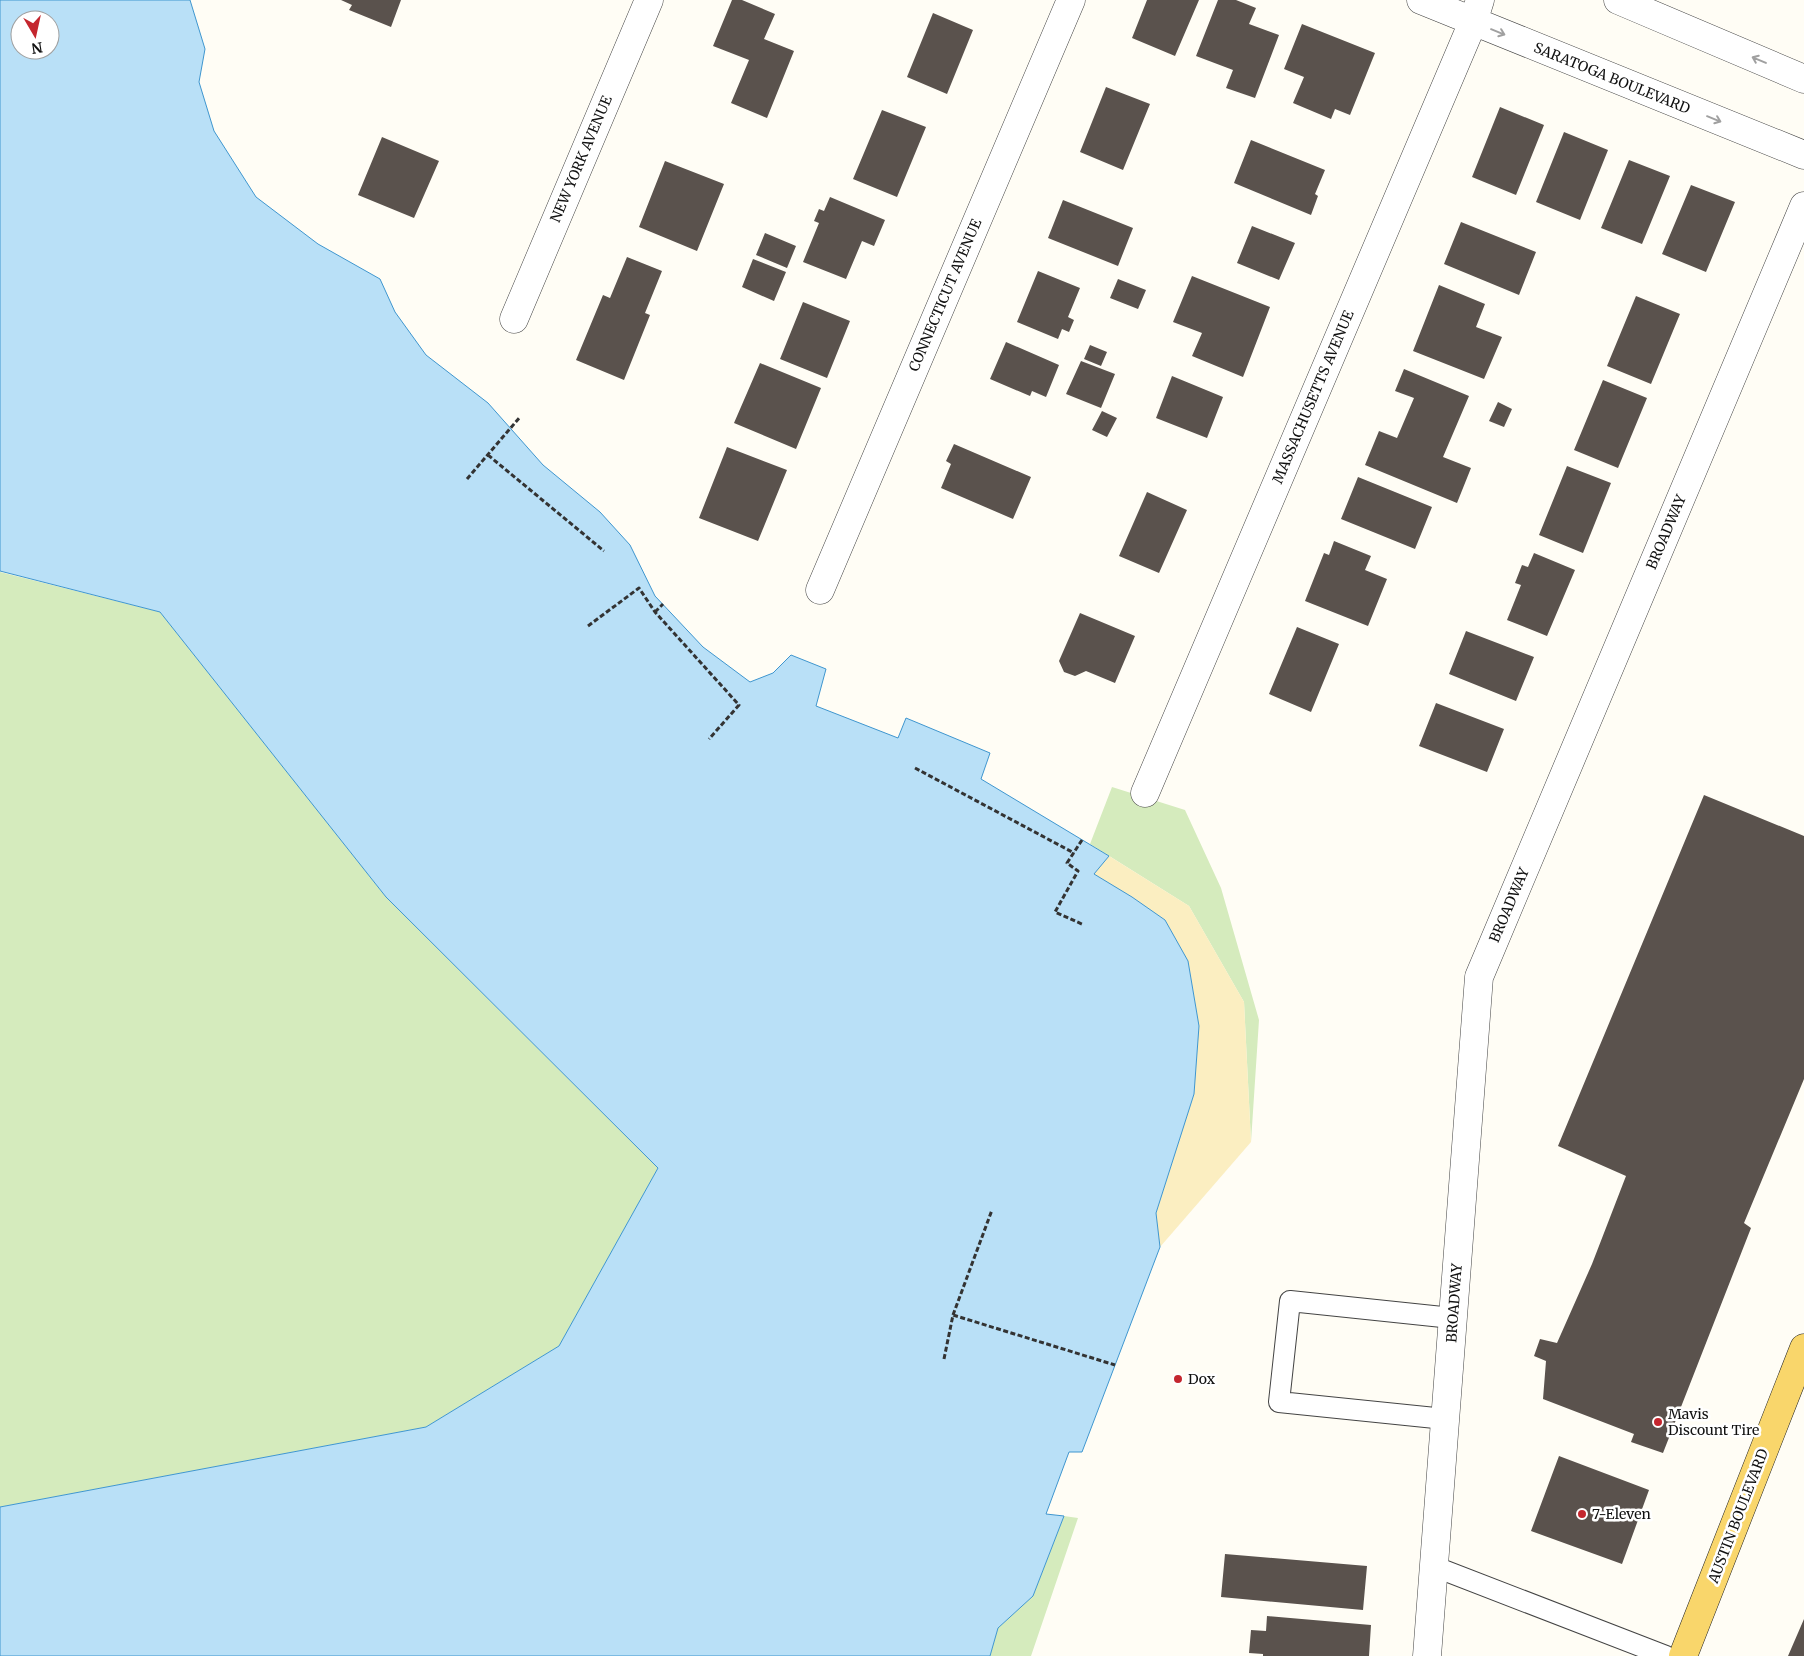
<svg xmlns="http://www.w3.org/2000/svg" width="1804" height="1656" viewBox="0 0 1804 1656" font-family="Merriweather,serif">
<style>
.green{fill:#d5ebbd}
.sand{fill:#fbeec1}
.water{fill:#b9e0f7;stroke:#3f96cf;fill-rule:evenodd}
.building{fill:#5a524d}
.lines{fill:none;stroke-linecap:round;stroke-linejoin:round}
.lane-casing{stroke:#444;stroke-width:22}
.street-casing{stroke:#444;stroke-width:29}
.primary-casing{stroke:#222;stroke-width:29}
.path{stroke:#333;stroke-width:3;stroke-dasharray:5 2.5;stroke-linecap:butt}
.lane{stroke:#fff;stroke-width:20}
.street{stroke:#fff;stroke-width:28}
.primary{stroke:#f9d66b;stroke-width:28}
.oneway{stroke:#a0a0a0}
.poi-dot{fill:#c4262e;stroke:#fff;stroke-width:2}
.labels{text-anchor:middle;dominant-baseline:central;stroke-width:5;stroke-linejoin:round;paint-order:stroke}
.street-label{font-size:14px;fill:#111;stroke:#fff}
.poi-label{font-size:14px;fill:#111;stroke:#fff;text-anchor:start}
</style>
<rect width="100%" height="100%" fill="#fffdf5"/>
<path class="green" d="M0,572L160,612L386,897L658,1168L559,1346L426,1427L0,1507Z
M1112,787L1185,810L1221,888L1259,1020L1251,1142L1244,1002L1189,906L1090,844Z
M1064,1516L1078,1518L1031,1656H990L998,1628L1033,1596Z"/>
<path class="sand" d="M1109,856L1189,906L1244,1002L1251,1142L1160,1247L1156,1213L1194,1094L1199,1026L1188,961L1165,920L1132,897L1093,874Z"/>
<path class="water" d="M0,0H190L205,49L199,82L214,131L256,197L318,244L380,279L395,312L426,355L488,403L543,465L600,512L630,545L655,596L703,647L750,682L773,673L791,655L826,669L816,706L898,738L906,718L990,753L981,779L1109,856L1094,874L1132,897L1165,920L1188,961L1199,1026L1194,1094L1156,1213L1160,1247L1082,1452H1069L1046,1514L1064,1516L1033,1596L998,1628L990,1656H0V1507L426,1427L559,1346L658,1168L386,897L160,612L0,571ZM20,20H50V50H20Z"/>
<path class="building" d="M341,0H401L391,27L349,10L352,5Z
M732,0H742L775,14L764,39L794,51L767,118L731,103L749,60L713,46Z
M1147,0H1199L1175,56L1132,38Z
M1218,0H1236L1256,8L1249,24L1279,35L1255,98L1226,88L1233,70L1196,56Z
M933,13L973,30L947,94L907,77Z
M1302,24L1375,53L1350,115L1335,109L1331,119L1293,103L1304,77L1284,69Z
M1106,87L1150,104L1123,170L1080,152Z
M1500,107L1544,125L1516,195L1472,177Z
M882,110L926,127L897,197L853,179Z
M1564,132L1608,150L1580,220L1536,202Z
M382,137L439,161L414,218L358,195Z
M1251,140L1325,170L1315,194L1318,196L1311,215L1234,183Z
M1629,160L1670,176L1642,244L1601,228Z
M665,161L724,184L697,251L639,227Z
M1691,185L1735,202L1706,272L1662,254Z
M830,197L885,220L874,246L862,241L846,279L803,262L819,223L814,221L819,209L824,211Z
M1063,200L1133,228L1118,266L1048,238Z
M1461,222L1536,252L1519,295L1444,264Z
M1252,226L1295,243L1279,280L1237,263Z
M765,233L796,246L787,268L756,255Z
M627,257L662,271L645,313L650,315L624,380L576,360L603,295L610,298Z
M753,259L786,272L774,301L742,287Z
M1038,271L1080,288L1068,317L1074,320L1069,332L1062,329L1058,339L1017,322Z
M1192,276L1270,307L1243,377L1192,356L1202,333L1173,322Z
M1118,279L1146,290L1138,309L1110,298Z
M1439,285L1485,304L1476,327L1502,337L1484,379L1413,351Z
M1636,296L1680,314L1651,384L1607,366Z
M803,302L850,321L827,378L780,359Z
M1006,342L1059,365L1046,397L1032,391L1030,396L990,379Z
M1090,345L1107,352L1101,366L1084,359Z
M1081,361L1115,374L1101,408L1066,394Z
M760,363L821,388L796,449L734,423Z
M1404,369L1469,396L1443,457L1471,468L1457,503L1365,465L1379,431L1397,438L1414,398L1395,391Z
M1172,376L1223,397L1207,438L1156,418Z
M1603,380L1647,398L1618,468L1574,450Z
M1498,402L1512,409L1504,427L1489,421Z
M1102,411L1117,418L1107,437L1092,430Z
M954,444L1031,477L1013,519L941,488L951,464L946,461Z
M727,447L787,470L758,541L699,518Z
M1567,466L1611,483L1583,553L1539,535Z
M1358,477L1432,507L1415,549L1341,519Z
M1147,492L1187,510L1159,573L1119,556Z
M1334,541L1371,556L1365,570L1387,579L1368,626L1305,601L1324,553L1329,555Z
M1534,553L1575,570L1547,636L1507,620L1521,585L1515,583L1522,565L1528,567Z
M1080,613L1135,636L1115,683L1086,671L1075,676L1064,672L1059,661Z
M1297,627L1339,644L1311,712L1269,694Z
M1466,631L1534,657L1516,701L1449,674Z
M1436,703L1504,729L1487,772L1419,746Z
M1704,795L1804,836V1079L1744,1223L1751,1228L1663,1453L1631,1442L1634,1434L1543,1399L1546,1361L1534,1356L1540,1339L1557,1343L1592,1264L1626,1176L1558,1146Z
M1559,1456L1649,1490L1622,1564L1531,1531Z
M1225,1554L1367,1566L1363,1610L1221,1597Z
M1267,1616L1371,1625L1369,1656H1263V1654L1249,1653L1251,1630L1266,1631Z
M1804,1619V1656H1788Z"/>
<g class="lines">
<defs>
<path id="lane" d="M1445,1419L1279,1402L1290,1301L1452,1318
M1433,1566L1666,1656"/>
<path id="street" d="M1421,0L1804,155
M1618,0L1804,79
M514,319L649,0
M820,590L1071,0
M1145,793L1473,22L1480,0
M1427,1656L1479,977L1804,206"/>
<path id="primary" d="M1683,1656L1804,1348"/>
</defs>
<use href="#lane" class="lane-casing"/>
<use href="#street" class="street-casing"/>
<use href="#primary" class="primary-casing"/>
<path class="path" d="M488,455L604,551
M467,479L520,417
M655,612L663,604
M588,626L639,588L655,612L739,705L709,739
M915,768L1074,853
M1082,840L1067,863L1078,871L1055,912L1084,925
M953,1315L992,1210
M944,1359L953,1315L1115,1365"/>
<use href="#lane" class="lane"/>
<use href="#street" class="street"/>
<use href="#primary" class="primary"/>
</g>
<defs><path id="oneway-shaft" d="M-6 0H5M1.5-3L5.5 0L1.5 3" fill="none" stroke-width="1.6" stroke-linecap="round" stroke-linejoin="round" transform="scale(1.25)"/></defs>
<g class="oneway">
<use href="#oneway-shaft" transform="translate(1498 32) rotate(22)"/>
<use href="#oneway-shaft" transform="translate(1759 60) rotate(-157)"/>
<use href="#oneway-shaft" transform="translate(1714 119) rotate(22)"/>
</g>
<g class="poi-dot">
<circle cx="1178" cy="1379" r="5"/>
<circle cx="1658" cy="1422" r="5"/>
<circle cx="1582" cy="1514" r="5"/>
</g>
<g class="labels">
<g class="street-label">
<text transform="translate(1612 78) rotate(22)">SARATOGA BOULEVARD</text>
<text transform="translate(581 159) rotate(-67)">NEW YORK AVENUE</text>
<text transform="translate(945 295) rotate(-67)">CONNECTICUT AVENUE</text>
<text transform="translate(1313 397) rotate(-67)">MASSACHUSETTS AVENUE</text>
<text transform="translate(1666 532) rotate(-67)">BROADWAY</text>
<text transform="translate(1509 905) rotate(-67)">BROADWAY</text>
<text transform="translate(1454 1303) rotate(-86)">BROADWAY</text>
<text transform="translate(1738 1516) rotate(-69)">AUSTIN BOULEVARD</text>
</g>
<g class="poi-label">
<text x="1188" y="1379">Dox</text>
<text x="1668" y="1414">Mavis<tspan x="1668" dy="16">Discount Tire</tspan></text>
<text x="1592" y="1514">7-Eleven</text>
</g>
</g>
<g transform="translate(35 35) rotate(171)"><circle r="24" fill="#ffffff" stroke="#a0a0a0"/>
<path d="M0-4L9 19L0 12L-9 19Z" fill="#c4262e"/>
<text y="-8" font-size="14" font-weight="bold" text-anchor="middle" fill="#111111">N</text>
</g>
</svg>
